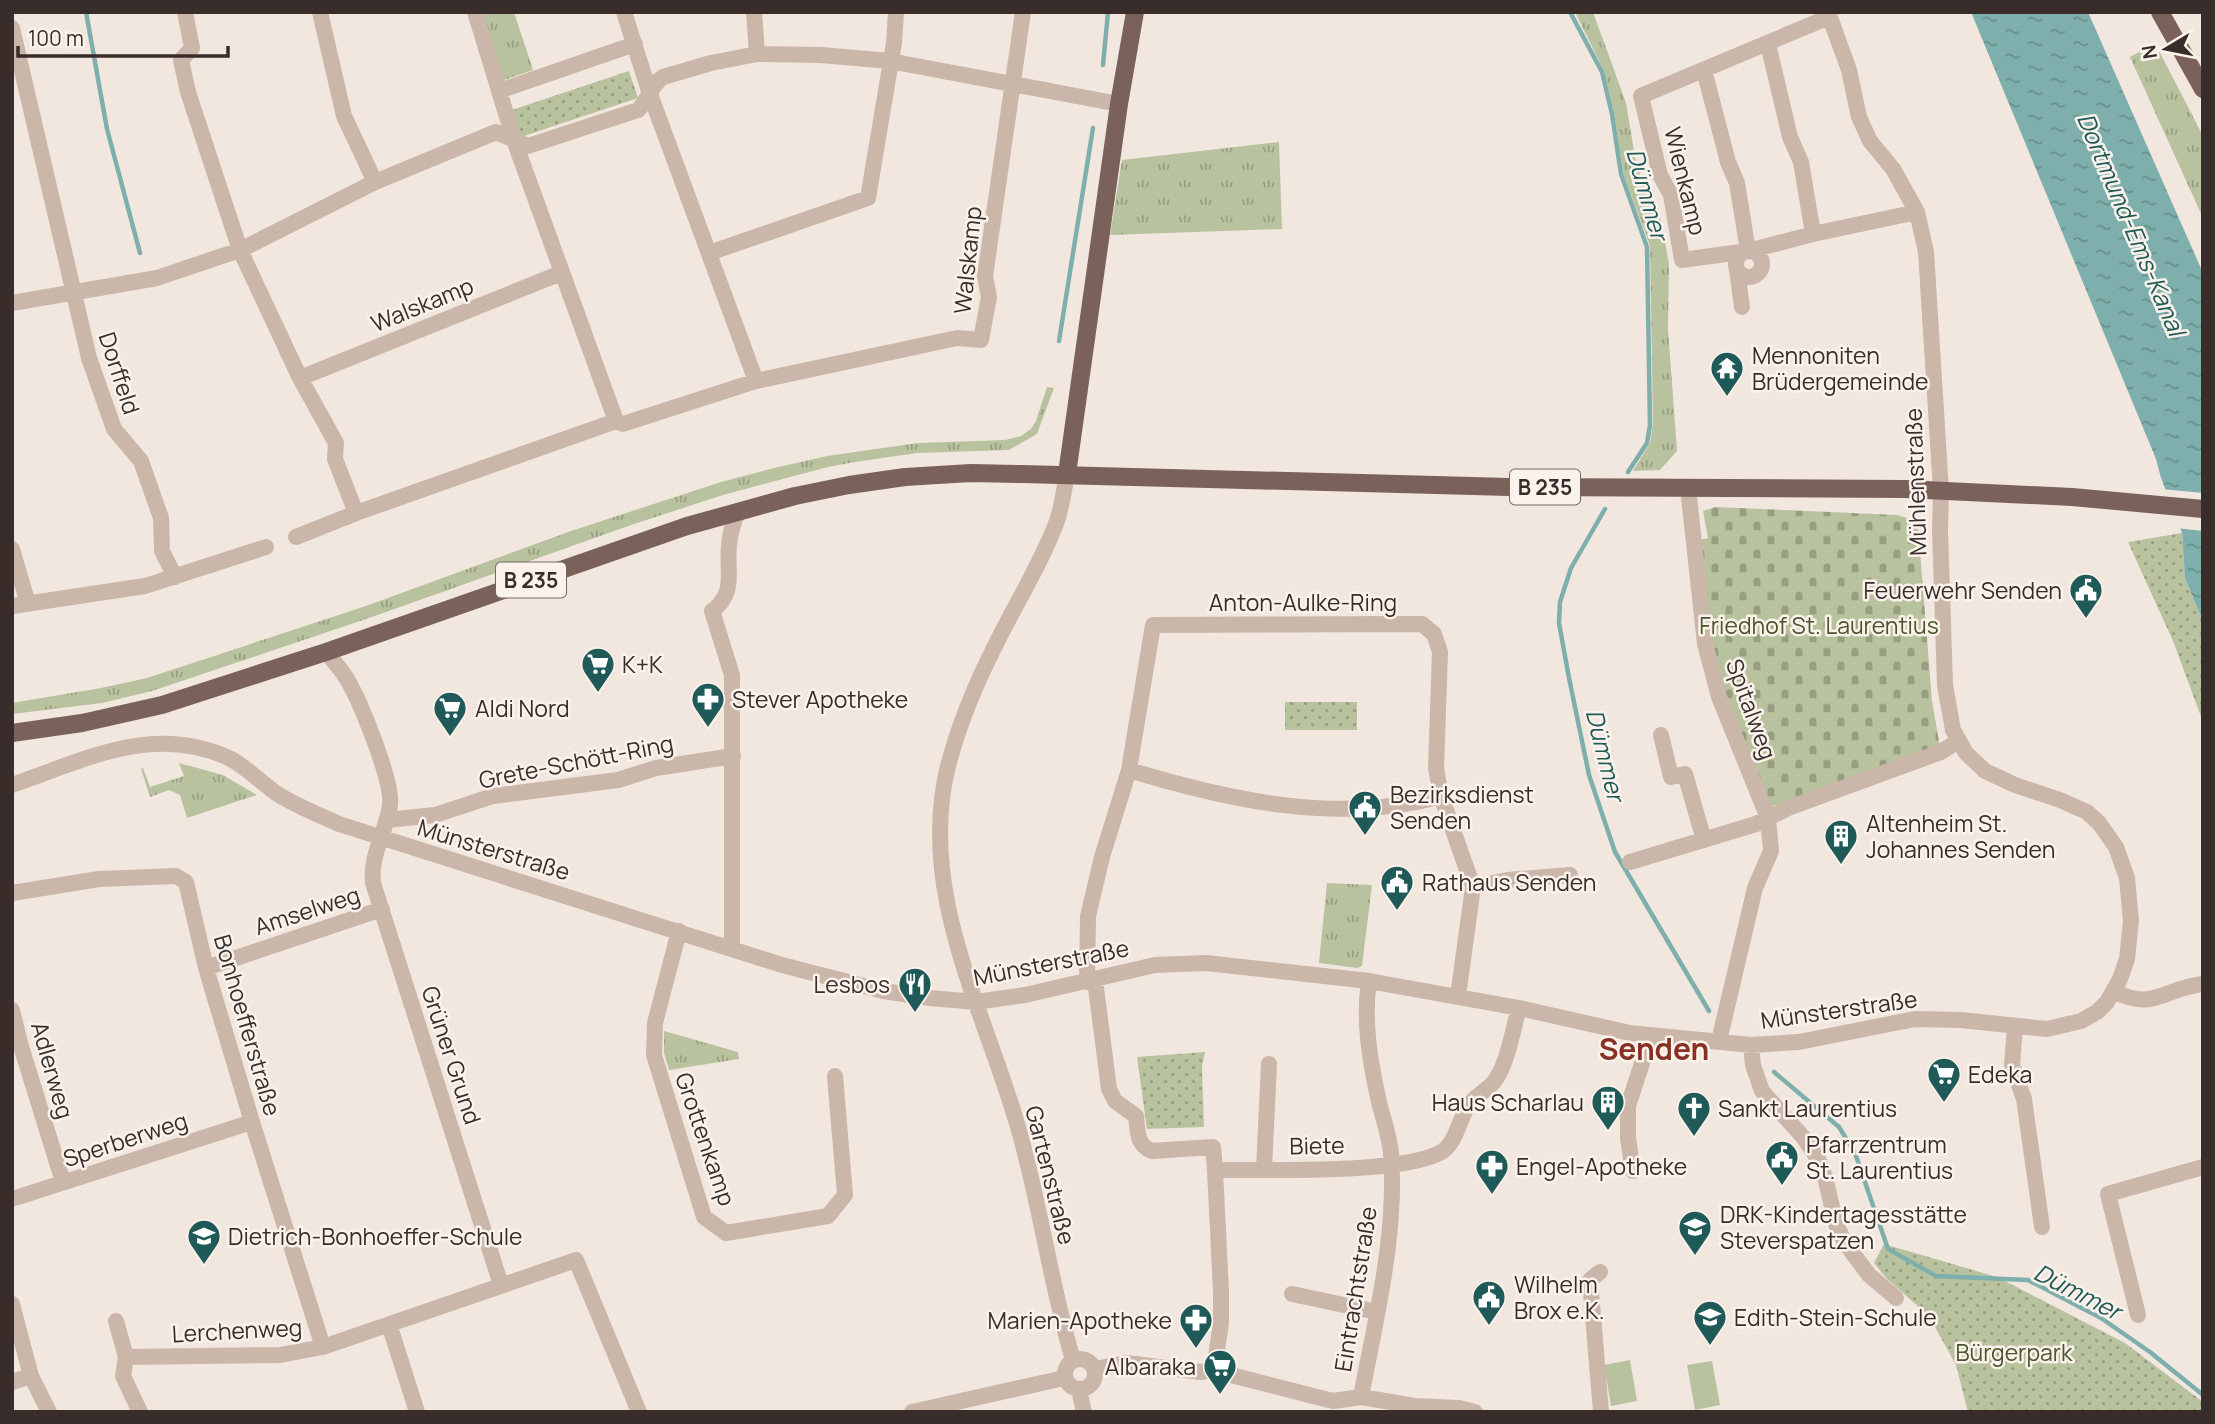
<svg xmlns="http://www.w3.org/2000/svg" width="2215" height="1424" viewBox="0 0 2215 1424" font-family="Manrope,sans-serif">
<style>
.grass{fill:url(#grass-tufts)}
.cemetery{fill:url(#cemetery-stones)}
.park{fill:url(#park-dots)}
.pitch{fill:#b9c29e}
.water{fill:url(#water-ripples)}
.pier{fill:#f2e7df}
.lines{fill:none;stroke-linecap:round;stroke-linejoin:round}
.stream{stroke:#7eafac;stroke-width:4.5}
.minor{stroke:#cbb6aa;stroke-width:16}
.major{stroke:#7a625b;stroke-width:18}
.labels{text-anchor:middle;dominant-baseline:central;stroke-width:5;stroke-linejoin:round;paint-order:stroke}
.shield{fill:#faf2eb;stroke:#726864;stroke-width:2}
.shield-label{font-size:21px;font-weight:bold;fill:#382d2a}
.street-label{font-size:23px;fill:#382d2a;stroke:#faf2eb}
.poi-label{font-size:23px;fill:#382d2a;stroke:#faf2eb;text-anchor:start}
.park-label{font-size:23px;fill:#4b562e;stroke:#faf2eb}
.water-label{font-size:24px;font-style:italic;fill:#1f5a58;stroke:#faf2eb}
.district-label{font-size:30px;font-weight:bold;fill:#863124;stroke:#faf2eb}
</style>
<defs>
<pattern id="grass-tufts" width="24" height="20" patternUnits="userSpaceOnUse" patternTransform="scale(1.75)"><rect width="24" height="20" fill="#b9c29e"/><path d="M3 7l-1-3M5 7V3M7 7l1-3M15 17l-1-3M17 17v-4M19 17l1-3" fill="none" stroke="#979e81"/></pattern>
<pattern id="cemetery-stones" width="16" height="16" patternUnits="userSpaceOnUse" patternTransform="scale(1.75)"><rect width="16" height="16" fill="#b9c29e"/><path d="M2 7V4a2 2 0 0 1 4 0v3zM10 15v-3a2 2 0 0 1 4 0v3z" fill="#979e81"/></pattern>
<pattern id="park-dots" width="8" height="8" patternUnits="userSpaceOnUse" patternTransform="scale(1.75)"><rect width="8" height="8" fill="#b9c29e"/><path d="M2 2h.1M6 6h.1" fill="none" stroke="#979e81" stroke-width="1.8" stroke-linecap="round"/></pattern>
<pattern id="water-ripples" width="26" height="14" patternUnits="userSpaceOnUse" patternTransform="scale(1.75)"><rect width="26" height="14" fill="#7eafac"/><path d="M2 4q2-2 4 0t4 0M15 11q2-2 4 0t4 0" fill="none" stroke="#688f8c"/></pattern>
</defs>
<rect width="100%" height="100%" fill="#f2e7df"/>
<path class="grass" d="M491,12H514L533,70L501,81L480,16Z
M1575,12H1593L1626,103L1636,163L1647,193L1661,220L1669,264L1668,329L1677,451L1660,470L1633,471L1650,443L1653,424L1650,246L1623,173L1614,113L1604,71Z
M2155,43L2203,136V218L2130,57Z
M1279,142L1282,229L1110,235L1122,160Z
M1047,387L1054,388L1037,434L1009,450L917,453L855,462L828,467L723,495L634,524L369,618L152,691L102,703L12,714V703L101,688L147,678L366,606L571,531L721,482L774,468L827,456L918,443L1005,440L1021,436L1031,429L1036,421Z
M179,763L223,775L257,795L187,818L180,795L169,790L150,797L141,769L143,768L150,787L184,776Z
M1327,883L1372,885L1362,966L1357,968L1319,963Z
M664,1031L738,1052L739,1059L669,1070L664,1053Z"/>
<path class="cemetery" d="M1715,507L1897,515L1911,519L1918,527L1932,701L1940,747L1770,807L1727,701L1711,637L1700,540L1708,538L1703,511Z"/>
<path class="park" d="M629,71L638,98L524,136L520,134L512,110Z
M2182,533L2185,578L2203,621V722L2173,641L2128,542Z
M1285,702H1357V730H1285Z
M1205,1052L1202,1067L1204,1127L1147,1129L1137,1057Z
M1884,1244L1997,1277L2125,1343L2203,1402V1412H1968L1956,1365L1929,1316L1887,1279L1874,1263Z"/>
<path class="pitch" d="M1630,1360L1637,1401L1611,1406L1604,1365Z
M1712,1361L1720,1405L1695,1410L1687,1365Z"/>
<path class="water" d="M1971,12H2088L2203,273V621L2185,578L2182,533L2161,478L2156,459Z"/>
<path class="pier" d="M2161,489L2203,493V531L2176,528Z"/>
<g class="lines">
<path class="stream" d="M86,12L107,129L140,253
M1570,12L1602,72L1612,114L1621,174L1647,247L1650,425L1647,443L1628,472
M1103,65L1108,12
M1059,341L1093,128
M1605,509L1571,568L1560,602L1559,623L1569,678L1589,775L1615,852L1709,1011
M1774,1072L1839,1127L1855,1153L1888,1249L1936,1276L2028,1280L2101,1318L2150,1352L2203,1395"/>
<path class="minor" d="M185,12L192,48L181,60L188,92L240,250L300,378L336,443L335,459L356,513
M320,12L344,116L375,182
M475,12L514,140L616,421
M624,12L650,94L756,381
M754,12L757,54
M1829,17L1641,96L1660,175L1671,195L1682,260L1748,251L1813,234L1917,212
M12,28L89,358L114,429L141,461L161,518L162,551L175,577
M1768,44L1790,137L1801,162L1813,234
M1704,70L1728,162L1737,183L1748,251
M499,91L635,44
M1736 264a13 13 0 1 1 26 0a13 13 0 1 1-26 0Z
M709,253L868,198L894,43L896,12
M1737,270L1742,307
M12,303L157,278L240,250L375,182L496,132L528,146L638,110C648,100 651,85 663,77L711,63L757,54L821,55L890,61L1119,104
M300,378L561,273
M1067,474C1064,490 1062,506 1057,521C1041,564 1016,603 996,644C976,683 959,724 948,766C916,894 987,1014 1020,1134C1041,1209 1051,1286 1073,1360
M1688,488L1705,644L1719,697L1768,818L1771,851L1755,888L1719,1041
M296,537L356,513L616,421L623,424L756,381L957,338L981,340L989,297L985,276L1023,12
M12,549L28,604
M12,606L145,586L266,547
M326,652C332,659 338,666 343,673C358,694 393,781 390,805C386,833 370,854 373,883L501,1285
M1661,735L1671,777L1685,774L1704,840
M12,785C85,760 152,723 229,758C247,767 260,782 276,793C296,806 317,814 339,824L782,965L883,991L930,998L976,1002L1025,995L1155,965L1206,963L1369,981L1519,1008L1630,1033L1751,1045L1799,1042L1915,1019L1961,1020L2047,1029L2081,1021L2097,1012L2107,1002L2120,979L2127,959L2131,921L2127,878L2116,847L2099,823L2087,812L2060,800L2015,785L1985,771L1966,753L1953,730L1945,685L1940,530L1941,490L1926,252L1917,212L1893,169L1870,141L1859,117L1849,70L1828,12
M1441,796L1473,887L1458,996
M387,820L435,815L493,796L618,780L656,768L733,756
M1630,862L1756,824L1788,808L1941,752L1958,741
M1473,887L1507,880L1570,875
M12,893L99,879L176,876L186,882L206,968L252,1122L323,1347
M679,931L655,1023L654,1055L704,1217L726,1233L828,1216L845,1195L835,1076
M732,947V675L712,611C739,591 724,567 730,538C731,529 735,520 738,511
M206,968L382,909
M1095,980L1109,1089L1115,1101L1136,1116C1138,1131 1136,1145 1152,1151L1213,1147L1215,1170C1263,1169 1406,1175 1443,1151C1457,1141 1459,1118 1469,1105C1475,1096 1486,1091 1493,1083C1507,1067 1513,1029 1519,1008
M1087,982L1088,916L1102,857L1129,770L1153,625L1422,624L1434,634L1440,652L1436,768L1441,796C1338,825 1228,800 1129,770
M2114,991C2153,1012 2164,988 2203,984
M12,1010L20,1043L63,1182
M2015,1027L2012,1065L2024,1099L2042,1227
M1751,1045L1753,1065L1762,1091L1804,1138L1818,1159L1825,1177L1836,1224L1845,1243L1869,1275L1896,1298
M1264,1169L1269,1064
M1633,1171L1628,1138V1106L1651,1036
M12,1199L252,1122
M1600,1272L1590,1280L1601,1412
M1292,1294L1377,1312
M12,1304L31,1376L49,1412
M2138,1315L2108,1194L2203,1167
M116,1321L126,1357L123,1376L140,1412
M389,1324L417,1412
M126,1357L280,1355L323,1347L576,1260L639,1412
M1065 1374a15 15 0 1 1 30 0a15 15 0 1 1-30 0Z
M1094,1369L1126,1363L1202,1372L1214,1369L1231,1375L1333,1401L1361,1397L1415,1406L1459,1408L1475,1412
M1214,1369L1221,1323V1291L1215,1170
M12,1382L31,1376
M1079,1390L1084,1412
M1361,1397C1376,1317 1397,1235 1391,1154C1390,1137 1383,1119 1379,1102C1370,1062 1363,1021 1369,981
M912,1412L1064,1378"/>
<path class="major" d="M2160,12L2203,89
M1067,474L1119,104L1135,12
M12,733L82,723L162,705L326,652L687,526L795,496L849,485L905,477L971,473L1022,474L1509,487L1905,489L2072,497L2203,509"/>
</g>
<defs>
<symbol id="temple-pin" viewBox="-11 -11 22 30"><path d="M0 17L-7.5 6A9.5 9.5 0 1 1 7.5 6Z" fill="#1f5a58" stroke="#faf2eb"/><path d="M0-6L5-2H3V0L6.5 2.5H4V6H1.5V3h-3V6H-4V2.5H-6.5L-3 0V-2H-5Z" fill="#fff"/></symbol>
<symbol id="civic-pin" viewBox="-11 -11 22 30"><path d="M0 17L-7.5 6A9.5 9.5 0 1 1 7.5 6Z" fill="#1f5a58" stroke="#faf2eb"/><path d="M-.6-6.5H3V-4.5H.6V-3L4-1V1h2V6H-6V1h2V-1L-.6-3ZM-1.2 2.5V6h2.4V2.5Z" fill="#fff"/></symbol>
<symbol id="supermarket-pin" viewBox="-11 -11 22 30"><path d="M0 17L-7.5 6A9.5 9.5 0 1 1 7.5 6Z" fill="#1f5a58" stroke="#faf2eb"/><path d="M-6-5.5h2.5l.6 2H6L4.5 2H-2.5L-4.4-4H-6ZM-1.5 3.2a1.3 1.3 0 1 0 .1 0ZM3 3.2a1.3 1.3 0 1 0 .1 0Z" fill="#fff"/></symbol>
<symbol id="pharmacy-pin" viewBox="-11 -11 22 30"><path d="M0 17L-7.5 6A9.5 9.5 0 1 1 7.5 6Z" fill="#1f5a58" stroke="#faf2eb"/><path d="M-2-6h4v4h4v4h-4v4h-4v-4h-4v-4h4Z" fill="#fff"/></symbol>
<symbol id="building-pin" viewBox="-11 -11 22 30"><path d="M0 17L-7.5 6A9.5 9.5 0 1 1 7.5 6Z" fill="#1f5a58" stroke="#faf2eb"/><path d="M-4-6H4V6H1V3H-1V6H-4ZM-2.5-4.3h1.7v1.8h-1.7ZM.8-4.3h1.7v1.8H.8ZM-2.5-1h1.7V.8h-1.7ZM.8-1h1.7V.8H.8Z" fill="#fff"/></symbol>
<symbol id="restaurant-pin" viewBox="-11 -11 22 30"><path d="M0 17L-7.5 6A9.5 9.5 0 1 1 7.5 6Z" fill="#1f5a58" stroke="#faf2eb"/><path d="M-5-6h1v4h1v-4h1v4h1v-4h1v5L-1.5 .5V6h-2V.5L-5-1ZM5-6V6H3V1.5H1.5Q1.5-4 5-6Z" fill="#fff"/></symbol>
<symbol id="church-pin" viewBox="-11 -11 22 30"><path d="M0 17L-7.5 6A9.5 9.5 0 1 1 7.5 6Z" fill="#1f5a58" stroke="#faf2eb"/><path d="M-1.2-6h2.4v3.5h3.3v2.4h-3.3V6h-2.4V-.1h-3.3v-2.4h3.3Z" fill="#fff"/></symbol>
<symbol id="school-pin" viewBox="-11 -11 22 30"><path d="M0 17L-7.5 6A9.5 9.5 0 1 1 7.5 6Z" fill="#1f5a58" stroke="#faf2eb"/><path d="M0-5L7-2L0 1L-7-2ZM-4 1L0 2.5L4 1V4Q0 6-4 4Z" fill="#fff"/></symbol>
</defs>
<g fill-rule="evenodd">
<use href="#temple-pin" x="1708" y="349" width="38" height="52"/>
<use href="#civic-pin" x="2067" y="571" width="38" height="52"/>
<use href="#supermarket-pin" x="579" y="645" width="38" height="52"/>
<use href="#pharmacy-pin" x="689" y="680" width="38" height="52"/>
<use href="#supermarket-pin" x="431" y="689" width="38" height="52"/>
<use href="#civic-pin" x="1346" y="788" width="38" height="52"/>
<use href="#building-pin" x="1822" y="817" width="38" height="52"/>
<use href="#civic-pin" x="1378" y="863" width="38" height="52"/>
<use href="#restaurant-pin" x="896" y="965" width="38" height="52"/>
<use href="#supermarket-pin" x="1925" y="1055" width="38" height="52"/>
<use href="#building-pin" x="1589" y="1083" width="38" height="52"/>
<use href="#church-pin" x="1675" y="1089" width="38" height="52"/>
<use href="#civic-pin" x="1763" y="1138" width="38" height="52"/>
<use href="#pharmacy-pin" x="1473" y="1147" width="38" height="52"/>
<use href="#school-pin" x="1676" y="1208" width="38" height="52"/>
<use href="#school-pin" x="185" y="1217" width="38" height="52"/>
<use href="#civic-pin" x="1470" y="1278" width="38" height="52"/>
<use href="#school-pin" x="1691" y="1298" width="38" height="52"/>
<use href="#pharmacy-pin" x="1177" y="1301" width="38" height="52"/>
<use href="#supermarket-pin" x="1201" y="1347" width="38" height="52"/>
</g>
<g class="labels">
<g class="shield">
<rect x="1510" y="469.5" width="70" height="35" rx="5"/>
<rect x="496" y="562.5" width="70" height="35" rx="5"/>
</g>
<g class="shield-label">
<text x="1545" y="487">B 235</text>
<text x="531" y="580">B 235</text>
</g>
<g class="street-label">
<text transform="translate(1686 181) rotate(76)">Wienkamp</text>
<text transform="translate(967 260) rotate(-84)">Walskamp</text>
<text transform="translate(422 304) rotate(-22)">Walskamp</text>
<text transform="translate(120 373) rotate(72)">Dorffeld</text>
<text transform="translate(1915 482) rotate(-92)">Mühlenstraße</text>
<text x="1303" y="602">Anton-Aulke-Ring</text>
<text transform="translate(1752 709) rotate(70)">Spitalweg</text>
<text transform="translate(576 761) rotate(-11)">Grete-Schött-Ring</text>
<text transform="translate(494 849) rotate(17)">Münsterstraße</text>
<text transform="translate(307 910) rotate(-18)">Amselweg</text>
<text transform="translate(1051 962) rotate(-11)">Münsterstraße</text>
<text transform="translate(1839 1009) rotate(-8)">Münsterstraße</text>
<text transform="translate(248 1025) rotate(74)">Bonhoefferstraße</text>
<text transform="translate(452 1055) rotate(72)">Grüner Grund</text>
<text transform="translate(53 1070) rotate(74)">Adlerweg</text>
<text transform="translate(125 1139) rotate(-18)">Sperberweg</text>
<text transform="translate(706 1139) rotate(71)">Grottenkamp</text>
<text transform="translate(1317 1145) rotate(-1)">Biete</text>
<text transform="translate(1051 1175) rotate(76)">Gartenstraße</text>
<text transform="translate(1355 1289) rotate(-81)">Eintrachtstraße</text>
<text transform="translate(237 1330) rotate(-3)">Lerchenweg</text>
</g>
<g class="poi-label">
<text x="1752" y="355">Mennoniten<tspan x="1752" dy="26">Brüdergemeinde</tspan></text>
<text x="2062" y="590" text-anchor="end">Feuerwehr Senden</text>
<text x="622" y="664">K+K</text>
<text x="732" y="699">Stever Apotheke</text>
<text x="475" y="708">Aldi Nord</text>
<text x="1390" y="794">Bezirksdienst<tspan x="1390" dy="26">Senden</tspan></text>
<text x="1866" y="823">Altenheim St.<tspan x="1866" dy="26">Johannes Senden</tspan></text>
<text x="1422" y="882">Rathaus Senden</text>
<text x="890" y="984" text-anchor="end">Lesbos</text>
<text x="1968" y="1074">Edeka</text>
<text x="1584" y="1102" text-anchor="end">Haus Scharlau</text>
<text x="1718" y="1108">Sankt Laurentius</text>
<text x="1806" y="1144">Pfarrzentrum<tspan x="1806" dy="26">St. Laurentius</tspan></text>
<text x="1516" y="1166">Engel-Apotheke</text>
<text x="1720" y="1214">DRK-Kindertagesstätte<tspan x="1720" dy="26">Steverspatzen</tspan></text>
<text x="228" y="1236">Dietrich-Bonhoeffer-Schule</text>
<text x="1514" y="1284">Wilhelm<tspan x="1514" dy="26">Brox e.K.</tspan></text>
<text x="1734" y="1317">Edith-Stein-Schule</text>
<text x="1172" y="1320" text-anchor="end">Marien-Apotheke</text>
<text x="1196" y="1366" text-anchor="end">Albaraka</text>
</g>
<g class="park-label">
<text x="1819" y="625">Friedhof St. Laurentius</text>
<text x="2014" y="1352">Bürgerpark</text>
</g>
<g class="water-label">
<text transform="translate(1648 194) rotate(74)">Dümmer</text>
<text transform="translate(2132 224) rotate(67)">Dortmund-Ems-Kanal</text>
<text transform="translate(1606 755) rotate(76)">Dümmer</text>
<text transform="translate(2078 1291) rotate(27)">Dümmer</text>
</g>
<g class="district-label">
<text x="1654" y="1048">Senden</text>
</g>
</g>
<rect width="2215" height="1424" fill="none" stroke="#382d2a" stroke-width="28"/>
<g transform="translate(2166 49) rotate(260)" stroke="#faf2eb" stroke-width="5" paint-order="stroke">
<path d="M0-5L12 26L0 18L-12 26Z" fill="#382d2a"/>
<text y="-10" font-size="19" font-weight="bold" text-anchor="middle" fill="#382d2a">N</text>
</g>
<path d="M18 46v10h210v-10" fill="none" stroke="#382d2a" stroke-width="3.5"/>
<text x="28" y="46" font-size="21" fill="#382d2a" stroke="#faf2eb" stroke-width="5" paint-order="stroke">100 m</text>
</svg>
